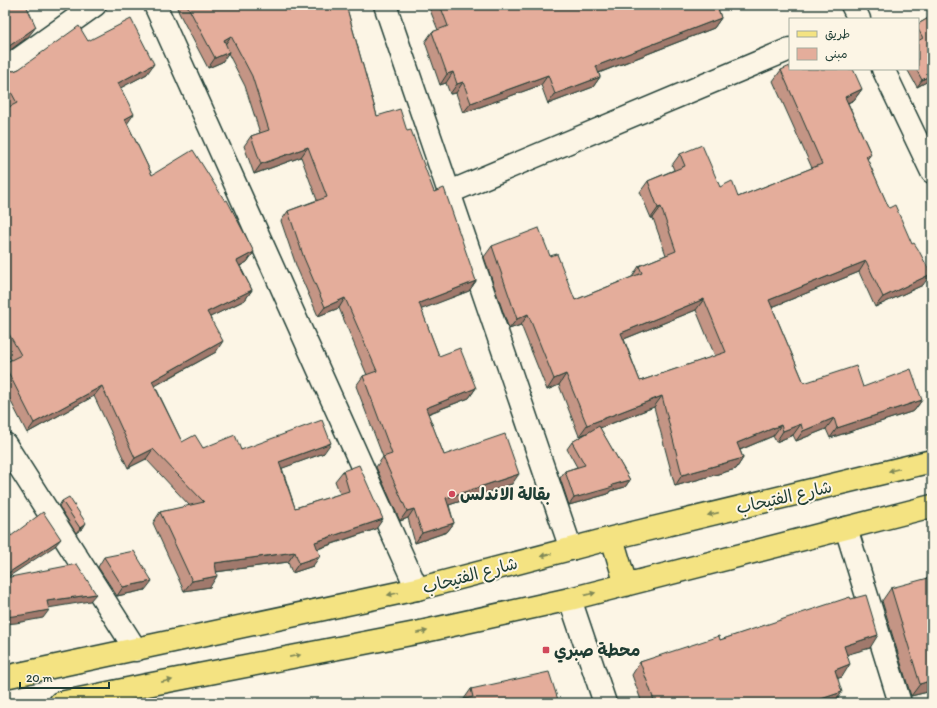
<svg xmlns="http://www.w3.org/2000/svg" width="937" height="708" viewBox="0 0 937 708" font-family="Itim,'Playpen Sans Arabic',sans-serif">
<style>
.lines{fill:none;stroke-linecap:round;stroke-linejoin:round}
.minor-casing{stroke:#1f3d34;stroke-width:25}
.major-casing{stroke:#1f3d34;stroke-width:25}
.minor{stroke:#fcf5e5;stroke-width:22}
.major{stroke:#f4e382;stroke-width:22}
.wall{fill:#c49585;stroke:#1f3d34;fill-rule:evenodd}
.shaded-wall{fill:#a0796c;stroke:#1f3d34}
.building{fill:#e4ad9b;stroke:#1f3d34;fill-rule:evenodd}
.oneway{fill:#7f8857}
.poi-dot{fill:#d1495b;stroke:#fcf5e5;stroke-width:1.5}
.labels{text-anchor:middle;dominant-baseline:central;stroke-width:4;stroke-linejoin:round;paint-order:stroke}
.poi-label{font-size:17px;font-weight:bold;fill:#1f3d34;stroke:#fcf5e5;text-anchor:start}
.street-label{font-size:17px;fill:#1f3d34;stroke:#fcf5e5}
</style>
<rect width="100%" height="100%" fill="#fcf5e5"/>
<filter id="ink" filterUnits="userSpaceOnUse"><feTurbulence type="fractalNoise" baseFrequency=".025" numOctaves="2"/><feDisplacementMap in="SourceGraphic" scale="8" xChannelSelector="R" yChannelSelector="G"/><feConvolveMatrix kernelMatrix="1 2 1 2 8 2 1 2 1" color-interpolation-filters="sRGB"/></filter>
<g filter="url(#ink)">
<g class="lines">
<defs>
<path id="minor" d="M155,5L417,589
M385,5L571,549
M852,5L859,19
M5,69L95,5
M883,69L932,172
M450,192L790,49
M5,444L136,650
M846,528L900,703
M570,599L605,703"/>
<path id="major" d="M612,538L626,585
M5,677L417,589L612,538L932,461
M60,703L147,685L416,633L570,599L932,506"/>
</defs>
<use href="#minor" class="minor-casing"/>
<use href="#major" class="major-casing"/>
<use href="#minor" class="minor"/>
<use href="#major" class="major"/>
</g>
<path class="wall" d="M176,5H346L377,116L407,131L434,192L476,281L469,291L421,309L439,356L476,388L469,398L428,414L444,455L512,484L449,505L454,523L447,532L415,543L408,518L400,521L376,467L383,457L356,386L363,376L367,375L339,308L318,316L297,268L281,221L288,211L317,200L301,157L254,174L244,146L251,136L260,133L245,86L228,53L222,62L208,68L179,13Z
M428,5H717L721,18L714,28L599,73L600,77L593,87L548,104L541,85L463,113L456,93L450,94L446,83L440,85L425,42L432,32L438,30Z
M932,16V79L917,87L907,69H918V24Z
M88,41L147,74L120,88L127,123L152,175L254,252L247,262L240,266L252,290L245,300L210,317L216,352L155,386L182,442L203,448L324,453L282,468L295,508L340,494L335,481L343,471L376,529L318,549L313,566L292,573L288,562L216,572L210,587L184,591L153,523L160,512L190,506L146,459L128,468L94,396L27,433L5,390V363L11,360L5,350V109L7,108L5,104V69L7,70L14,71Z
M781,70L862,89L854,100L848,103L871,154L867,159L923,285L875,307L859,272L772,307L804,383L863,387L922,400L914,411L830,438L826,429L796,441L793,435L776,442L773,436L740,450L743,458L736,469L675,486L654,407L600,428L630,480L625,487L610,491L608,494L569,505L560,478L565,471L577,467L567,449L572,442L588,433L579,436L559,385L547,390L521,325L509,329L484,257L492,246L550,256L575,300L632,277L639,266L666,255L653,218H651L640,192L648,181L674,170L672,165L680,154L720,187L738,197L812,168L773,81ZM696,310L715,356L640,381L624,339Z
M62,501L83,528L76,533L59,506Z
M104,557L145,590L117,596L98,567Z
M891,588L932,691L911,696L882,601Z
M851,599L870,648L847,654L842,677L838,678L835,703H642L632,675L640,662L720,640Z
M471,689L559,703L464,699Z"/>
<path class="shaded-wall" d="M721,18L714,28L588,77L596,66Z
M36,27L28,37L5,54V49Z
M231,36L224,46V40Z
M229,52L222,62L208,68L215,58Z
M154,64L147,74L111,93L118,83Z
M453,72L446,83L440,85L447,74Z
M932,74V79L917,87L922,80Z
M548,75L541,85L463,113L471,103Z
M600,77L593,87L548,104L555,94Z
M463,82L456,93L450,94L457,84Z
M862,89L854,100L838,107L845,97Z
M134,114L127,124L125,119Z
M308,147L301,157L254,174L261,164Z
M871,154L863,165L866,156Z
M661,207L653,218H651L658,208Z
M254,252L247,262L230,271L237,261Z
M866,261L859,272L762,311L769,300Z
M931,274L923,285L875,307L883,297Z
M476,281L469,291L412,313L419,303Z
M252,290L245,300L200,322L207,312Z
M345,298L339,308L318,316L325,307Z
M704,299L696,310L614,343L621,333Z
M528,314L521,325L509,329L517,319Z
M223,341L216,352L145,391L152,381Z
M566,374L559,385L547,390L554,379Z
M102,386L94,396L27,433L34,423Z
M476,388L469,398L419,417L426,408Z
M662,396L654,407L579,436L587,425Z
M922,400L914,411L830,438L837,428Z
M834,418L826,429L796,441L803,431Z
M801,424L793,435L776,442L783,431Z
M781,425L773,436L730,454L737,443Z
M331,443L324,453L272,472L279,462Z
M153,449L146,459L128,468L135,458Z
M743,458L736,469L675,486L682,475Z
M519,474L512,484L440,508L446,498Z
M630,480L625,487L610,491L608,494L569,505L574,498L612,485Z
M414,509L408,518L400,521L407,511Z
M383,519L376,529L308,552L315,542Z
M86,523L83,528L76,533L80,528Z
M454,523L447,532L415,543L422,533Z
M61,539L55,546L5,579V575Z
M295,552L288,562L208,573L215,563Z
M320,556L313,566L292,573L299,563Z
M217,576L210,587L184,591L192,581Z
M152,581L145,590L117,596L123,587Z
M96,594L90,601L42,609L47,601Z
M49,610L43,618L16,623L5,624V617Z
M878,635L870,648L835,658L844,646Z
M850,664L842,677L826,682L835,670Z
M932,680V691L911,696L920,684Z
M842,692L835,703H818L821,699Z"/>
<path class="building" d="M5,5H26L36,27L5,49Z
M187,5H346L377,116L400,109L407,131L411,130L434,192L444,188L476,281L419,303L439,356L460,348L476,388L426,408L444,455L505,434L519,474L446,498L454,523L422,533L414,509L407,511L383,457L392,454L363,376L377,371L345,298L325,307L304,258L288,211L327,197L308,147L261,164L251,136L269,130L252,76L231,36L224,40L229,52L215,58Z
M440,5H717L721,18L596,66L600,77L555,94L548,75L471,103L463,82L457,84L453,72L447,74L432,32L448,26Z
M932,16V74L922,80L916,69H918V41L923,38L918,29V24Z
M131,19L154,64L118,83L134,114L125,119L152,175L193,150L225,201L227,200L254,252L237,261L252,290L207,312L223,341L152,381L182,442L195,435L203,448L235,435L241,450L322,420L331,443L279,462L295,508L349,491L343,471L359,465L383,519L315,542L320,556L299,563L295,552L215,563L217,576L192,581L160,512L204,502L153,449L135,458L102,386L34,423L5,366V363L21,355L5,327V109L17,103L5,81V69L7,70L14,71L19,69L79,26L88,41Z
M790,66V69H853L862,89L845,97L871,154L866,156L889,208L895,205L912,244L914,243L918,249L931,274L883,297L866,261L769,300L804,383L856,366L863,387L911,369L922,400L837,428L834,418L803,431L801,424L783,431L781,425L737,443L743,458L682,475L662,396L587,425L566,374L554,379L528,314L517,319L492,246L539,228L550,256L557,254L575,300L642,273L639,266L676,251L661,207L658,208L648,181L685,166L680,154L702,145L720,187L732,181L738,197L822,164L781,70ZM704,299L726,352L640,381L621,333Z
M599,426L630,480L612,485L613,487L574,498L565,471L585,465L572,442Z
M69,497L86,523L80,528L62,501Z
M43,512L61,539L5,575V520L11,536Z
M134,551L152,581L123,587L104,557Z
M77,564L96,594L47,601L49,610L22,615L5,617V578Z
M932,577V680L920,684L891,588Z
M866,595L878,635L844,646L850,664L835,670L842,692L821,699L822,703H655L640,662L719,636L720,640L850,597L851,599Z
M549,672L559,703H449L473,697L471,689Z"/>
<defs><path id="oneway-solid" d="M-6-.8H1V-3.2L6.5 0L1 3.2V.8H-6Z"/></defs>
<g class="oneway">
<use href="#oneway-solid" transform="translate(894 470) rotate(166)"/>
<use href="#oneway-solid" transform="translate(713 514) rotate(167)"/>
<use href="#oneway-solid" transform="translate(546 555) rotate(166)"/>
<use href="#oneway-solid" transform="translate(393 594) rotate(168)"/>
<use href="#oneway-solid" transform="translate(590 594) rotate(-14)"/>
<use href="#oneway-solid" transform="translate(422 632) rotate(-12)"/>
<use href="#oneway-solid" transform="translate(295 656) rotate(-11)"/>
<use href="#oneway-solid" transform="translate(167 681) rotate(-11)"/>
</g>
</g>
<g class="poi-dot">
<circle cx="452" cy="494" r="4"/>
<rect x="542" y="646" width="8" height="8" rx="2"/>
</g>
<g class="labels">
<g class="poi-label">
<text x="460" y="494">بقالة الاندلس</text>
<text x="554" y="650">محطة صبري</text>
</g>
<g class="street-label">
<text transform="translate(784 497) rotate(-13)">شارع الفتيحاب</text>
<text transform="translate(470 575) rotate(-15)">شارع الفتيحاب</text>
</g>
</g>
<rect width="937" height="708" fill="none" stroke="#fcf5e5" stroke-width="20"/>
<rect x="10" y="10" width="917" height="688" fill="none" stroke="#1f3d34" stroke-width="1.5" filter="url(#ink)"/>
<rect x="789" y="18" width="130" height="52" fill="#fcf5e5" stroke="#a4ab9e"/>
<rect x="797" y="31" width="20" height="6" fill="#f4e382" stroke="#a4ab9e"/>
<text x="825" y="38" font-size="12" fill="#1f3d34">طريق</text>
<rect x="797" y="48" width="20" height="12" fill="#e4ad9b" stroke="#a4ab9e"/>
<text x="825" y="58" font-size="12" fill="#1f3d34">مبنى</text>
<path d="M20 682v6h89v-6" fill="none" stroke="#1f3d34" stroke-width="2"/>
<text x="26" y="682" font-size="12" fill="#1f3d34" stroke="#fcf5e5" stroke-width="3" paint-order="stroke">20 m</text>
</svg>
